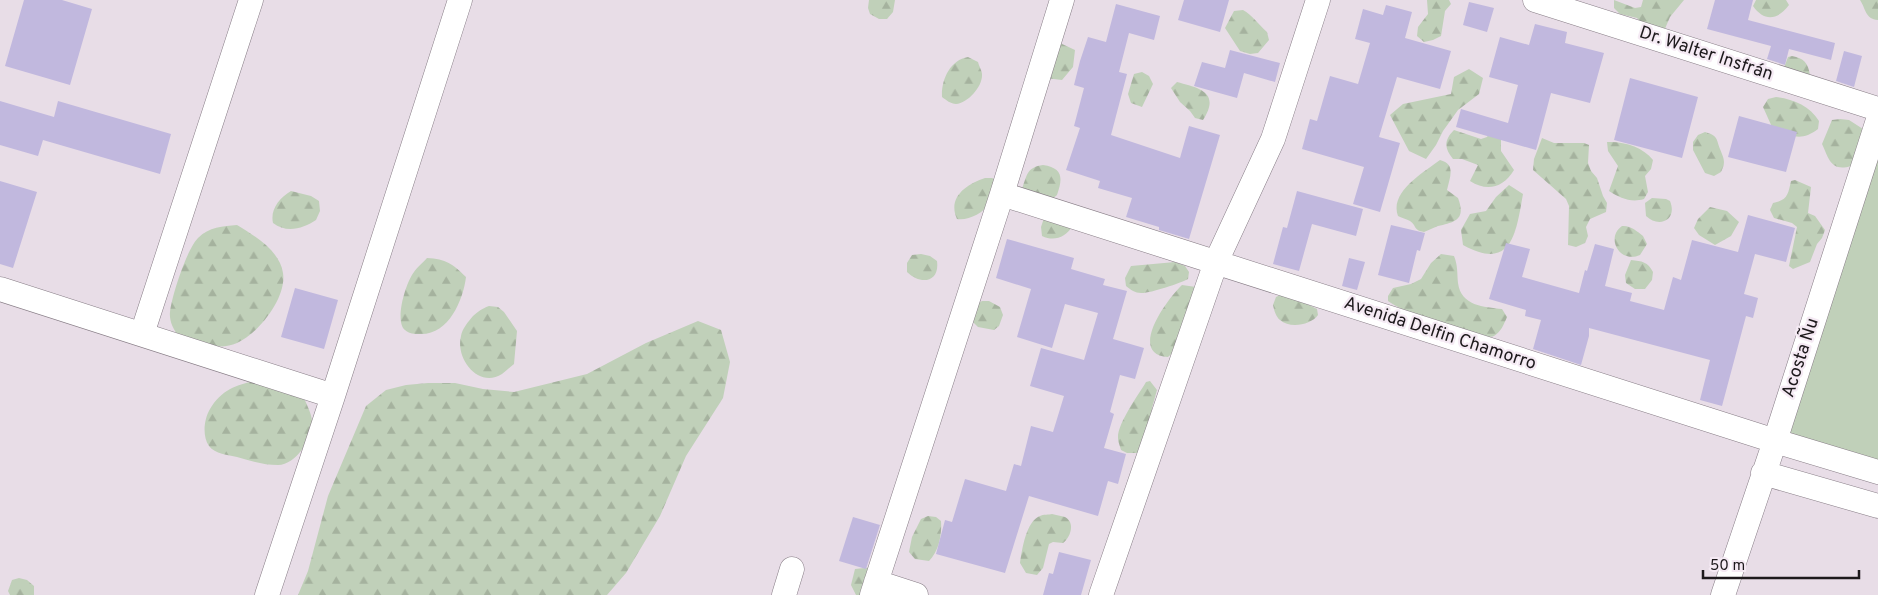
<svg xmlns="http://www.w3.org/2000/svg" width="1878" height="595" viewBox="0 0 1878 595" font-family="Overpass,sans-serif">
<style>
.forest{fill:url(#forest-firs)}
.pitch{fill:#c0d0b9}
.building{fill:#c1b8de}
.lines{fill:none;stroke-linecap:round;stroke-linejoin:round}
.minor-casing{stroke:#877d86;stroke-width:25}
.minor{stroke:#fff;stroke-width:24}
.labels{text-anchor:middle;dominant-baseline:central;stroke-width:4.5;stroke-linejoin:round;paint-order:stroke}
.street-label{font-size:18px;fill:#1d191c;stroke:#f5eaf4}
</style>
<defs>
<pattern id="forest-firs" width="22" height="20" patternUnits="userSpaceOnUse" patternTransform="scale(1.25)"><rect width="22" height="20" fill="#c0d0b9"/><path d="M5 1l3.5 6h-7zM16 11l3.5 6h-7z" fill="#a5b29e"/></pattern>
</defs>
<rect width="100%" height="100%" fill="#e8dde7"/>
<path class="forest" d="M869,0H895L893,12L887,19H879L870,14L868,8Z
M1427,0H1449L1451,4L1445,11L1441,36L1433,40L1424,42L1417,36L1418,27L1428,14Z
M1614,0L1635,8L1641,7L1643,0H1684L1670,17L1664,31L1643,25L1637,18L1620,14L1614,8Z
M1756,0H1786L1789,5C1778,20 1764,22 1753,6Z
M1860,0H1878V20C1865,19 1866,9 1860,0Z
M1243,10C1252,15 1259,25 1267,32L1269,40L1258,53L1250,54L1240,51L1225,28L1234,11Z
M1060,43L1075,50L1073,67L1062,80L1045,78Z
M1792,56C1804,58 1808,63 1810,75L1783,70L1788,57Z
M968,57L978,62C979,66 982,71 982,74C983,86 968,103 956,104C951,104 946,100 942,97C941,80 950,60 968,57Z
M1469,69L1483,78L1479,94L1458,110L1443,131L1436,145L1426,159L1409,151L1390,115L1403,104L1451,94L1454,77Z
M1142,72L1149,76L1153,84L1142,107L1131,103L1128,94L1134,74Z
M1177,82C1199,88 1221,92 1203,120L1195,118L1190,111L1180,102L1171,88Z
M1776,97C1793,99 1810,106 1819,121L1818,129C1800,143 1789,135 1772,127L1763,107L1768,99Z
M1840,119L1849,120L1863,129L1851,166C1831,172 1829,159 1822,144L1832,120Z
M1493,126L1501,138V151L1514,170C1503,188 1487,192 1470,181L1478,165L1462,159H1453C1444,148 1444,140 1454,130L1481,139L1487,137Z
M1705,132C1718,136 1716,138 1720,149C1724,159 1726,162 1721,172L1714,176L1705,173L1693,150V142L1698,135Z
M1542,138L1554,143H1584L1589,145L1588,163L1591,171L1597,178L1603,196L1607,203L1606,212L1590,219L1586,227L1588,236L1585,243L1576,247L1568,245L1569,206L1566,199L1533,170L1534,159Z
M1607,142C1624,141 1643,147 1653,160L1651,169L1645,176L1648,192L1644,199C1631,203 1620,198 1609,191L1618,166L1608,151Z
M1440,160C1456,164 1450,177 1447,190L1458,198C1466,219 1456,222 1438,226C1433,228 1429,230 1424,232C1413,230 1417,226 1410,221C1407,219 1401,218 1398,216C1389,192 1424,172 1440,160Z
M1043,165C1063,168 1063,178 1057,195L1050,201L1022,189C1027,175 1027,167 1043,165Z
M985,178H992L998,181C995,188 994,198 989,204C983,213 968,221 957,219C947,197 967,184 985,178Z
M1795,180L1811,187L1808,213L1815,216L1825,230L1822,238L1817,244L1810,262L1793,269L1789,266L1797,227L1792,223L1774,218L1770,210L1773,203C1788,200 1788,194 1791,181Z
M1509,185L1523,194C1516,233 1512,272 1463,245L1461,230L1470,214L1486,211L1496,197Z
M291,191L311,196L319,201L320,211L316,220C304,228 287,234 273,223C270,210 279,198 291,191Z
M1652,198L1666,199L1670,201C1678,221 1658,228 1646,216L1645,203Z
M1710,207L1727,211L1739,222L1731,236L1715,245L1699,235L1694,228L1698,219Z
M1044,218L1073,226C1065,237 1055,242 1042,236L1041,227Z
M237,225C255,236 280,251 283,273C287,298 258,334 237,343C224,349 210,346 197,342C191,340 183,339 179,336C173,330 169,320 170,312C172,295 187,249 198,238C209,227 223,226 237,225Z
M1622,226C1630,225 1637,231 1643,236L1647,244L1640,255C1620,264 1605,238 1622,226Z
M921,254L930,256L937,261C940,283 920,285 907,272V263L912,255Z
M1441,254L1454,256C1458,266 1457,273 1458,283C1461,306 1484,307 1502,309L1507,317C1504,324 1501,332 1494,336C1477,343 1403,312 1388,301V296L1393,288L1411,284L1421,279L1431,263Z
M427,258C446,259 453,264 466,277C463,301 448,336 419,334C415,334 409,334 405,330C394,321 406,282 414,272C417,267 423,263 427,258Z
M1631,260C1642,261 1648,262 1653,272L1652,280L1645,289H1635L1626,283L1625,275Z
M1175,262L1185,266L1189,272L1188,279C1181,283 1148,294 1141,293C1135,293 1131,290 1126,286L1125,278L1131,266Z
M1182,285L1196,287L1179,347L1168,357C1127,354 1167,299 1182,285Z
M1284,293L1305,300L1309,305L1317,309L1318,315C1311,325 1290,329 1280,320C1276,317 1274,310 1273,305L1276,297Z
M982,301H989L1000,307L1003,315L999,326L994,330L978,327L973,322L974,306Z
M489,306L498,307L504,312L517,331L514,364C510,367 506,371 502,374C479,389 455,359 461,336C462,329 468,322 473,316C479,311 481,309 489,306Z
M698,321L721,330L730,362L723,398L686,456L660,516L626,573L607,595H298L308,571L328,496L366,406L386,390L406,385L428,383H455L483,389L514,392L587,374L646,343Z
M260,380L304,398C307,405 311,413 312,420C313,438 297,464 278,465C264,465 251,461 237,457C228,455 215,454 209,446C202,436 204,419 210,409C222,389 238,384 260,380Z
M1150,381L1157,390L1152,408V415L1139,453H1127L1121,450C1120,446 1118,442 1118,438C1117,424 1139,394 1146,382Z
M1052,514C1056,515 1061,516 1065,517C1076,523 1070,538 1063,543L1053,542L1049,544L1043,568L1037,575L1026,573L1020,563C1022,550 1026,521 1040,516C1043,514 1049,515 1052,514Z
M928,516L936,517L941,521C942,535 939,551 929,561L915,559L909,552L912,537L921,519Z
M874,567L882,595H856L851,585L855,569Z
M19,578L27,580L34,586V595H10L8,591L12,580Z"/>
<path class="pitch" d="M1878,133V472L1775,441Z"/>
<path class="building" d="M24,0H62L92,9L70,85L5,66Z
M1184,0H1229L1220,32L1178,20Z
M1715,0H1753L1748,20L1835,43L1831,60L1789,49L1785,65L1767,59L1771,46L1707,29Z
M1469,2L1494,8L1487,32L1463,25Z
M1116,4L1160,16L1154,40L1129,33L1119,72L1127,74L1111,135L1180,158L1189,126L1220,135L1189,239L1159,230V227L1126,217L1132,198L1098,188L1100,181L1066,170L1080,128L1074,126L1084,88L1074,85L1080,61L1088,37L1106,42Z
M1386,5L1412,12L1405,38L1451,51L1440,89L1397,77L1379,137L1400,143L1380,212L1353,204L1364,167L1302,149L1310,119L1317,121L1330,76L1358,84L1370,43L1355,39L1363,9L1383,15Z
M1535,24L1567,32L1565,43L1604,53L1590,103L1551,93L1536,150L1456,127L1461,109L1508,123L1518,85L1489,77L1500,37L1529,45Z
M1230,50L1280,63L1275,82L1244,73L1237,98L1194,86L1202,62L1225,68Z
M1844,51L1862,56L1854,87L1836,81Z
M1630,78L1698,97L1682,158L1614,140Z
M0,101L54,117L58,101L171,134L160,174L43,140L38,156L0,145Z
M1739,116L1797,132L1786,172L1728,157Z
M0,181L37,192L13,268L0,264Z
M1297,191L1363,209L1356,236L1312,224L1299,271L1273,264L1283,227L1287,228Z
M1748,215L1795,228L1786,262L1755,254L1744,294L1758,298L1753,318L1746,316L1722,406L1700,400L1710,360L1589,328V336L1581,365L1533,349L1541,320L1525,316L1526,310L1489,299L1506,243L1530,249L1522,277L1579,293L1585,270L1587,271L1595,244L1614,249L1605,286L1632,293L1630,301L1664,310L1673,277L1681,280L1692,240L1738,252Z
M1391,225L1425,233L1420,251L1417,250L1409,283L1378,275Z
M1007,239L1074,258L1071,269L1105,279L1103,285L1127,291L1113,339L1144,348L1135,379L1120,375L1110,412L1114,414L1104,448L1126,454L1118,484L1108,481L1098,516L1029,496L1005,573L936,554L945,520L952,522L965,479L1006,491L1014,464L1021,466L1031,426L1053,432L1064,396L1030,386L1041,348L1084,360L1098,313L1065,304L1052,348L1017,337L1031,289L996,278Z
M1349,258L1365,262L1357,290L1342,286Z
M295,288L338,300L324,349L281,337Z
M853,517L880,525L866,569L839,561Z
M1059,552L1091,560L1081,595H1043L1049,573L1053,574Z"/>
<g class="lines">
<defs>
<path id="minor" d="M1535,0L1878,109
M1002,194L1775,441L1878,472
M0,289L333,396
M142,334L251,0
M1763,473L1878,506
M876,582L916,595
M267,595L333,396L460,0
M784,595L792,569
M872,595L1002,194L1062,0
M1101,595L1216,262L1273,139L1318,0
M1723,595L1775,441L1878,120"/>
</defs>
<use href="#minor" class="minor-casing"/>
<use href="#minor" class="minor"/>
</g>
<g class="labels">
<g class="street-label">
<text transform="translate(1706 54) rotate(18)">Dr. Walter Insfrán</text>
<text transform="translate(1440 334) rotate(18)">Avenida Delfin Chamorro</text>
<text transform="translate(1801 358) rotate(-72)">Acosta Ñu</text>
</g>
</g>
<path d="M1703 570v8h156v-8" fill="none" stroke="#1d191c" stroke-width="2.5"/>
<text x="1710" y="570" font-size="15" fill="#1d191c" stroke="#f5eaf4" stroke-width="4" paint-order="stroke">50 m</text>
</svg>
